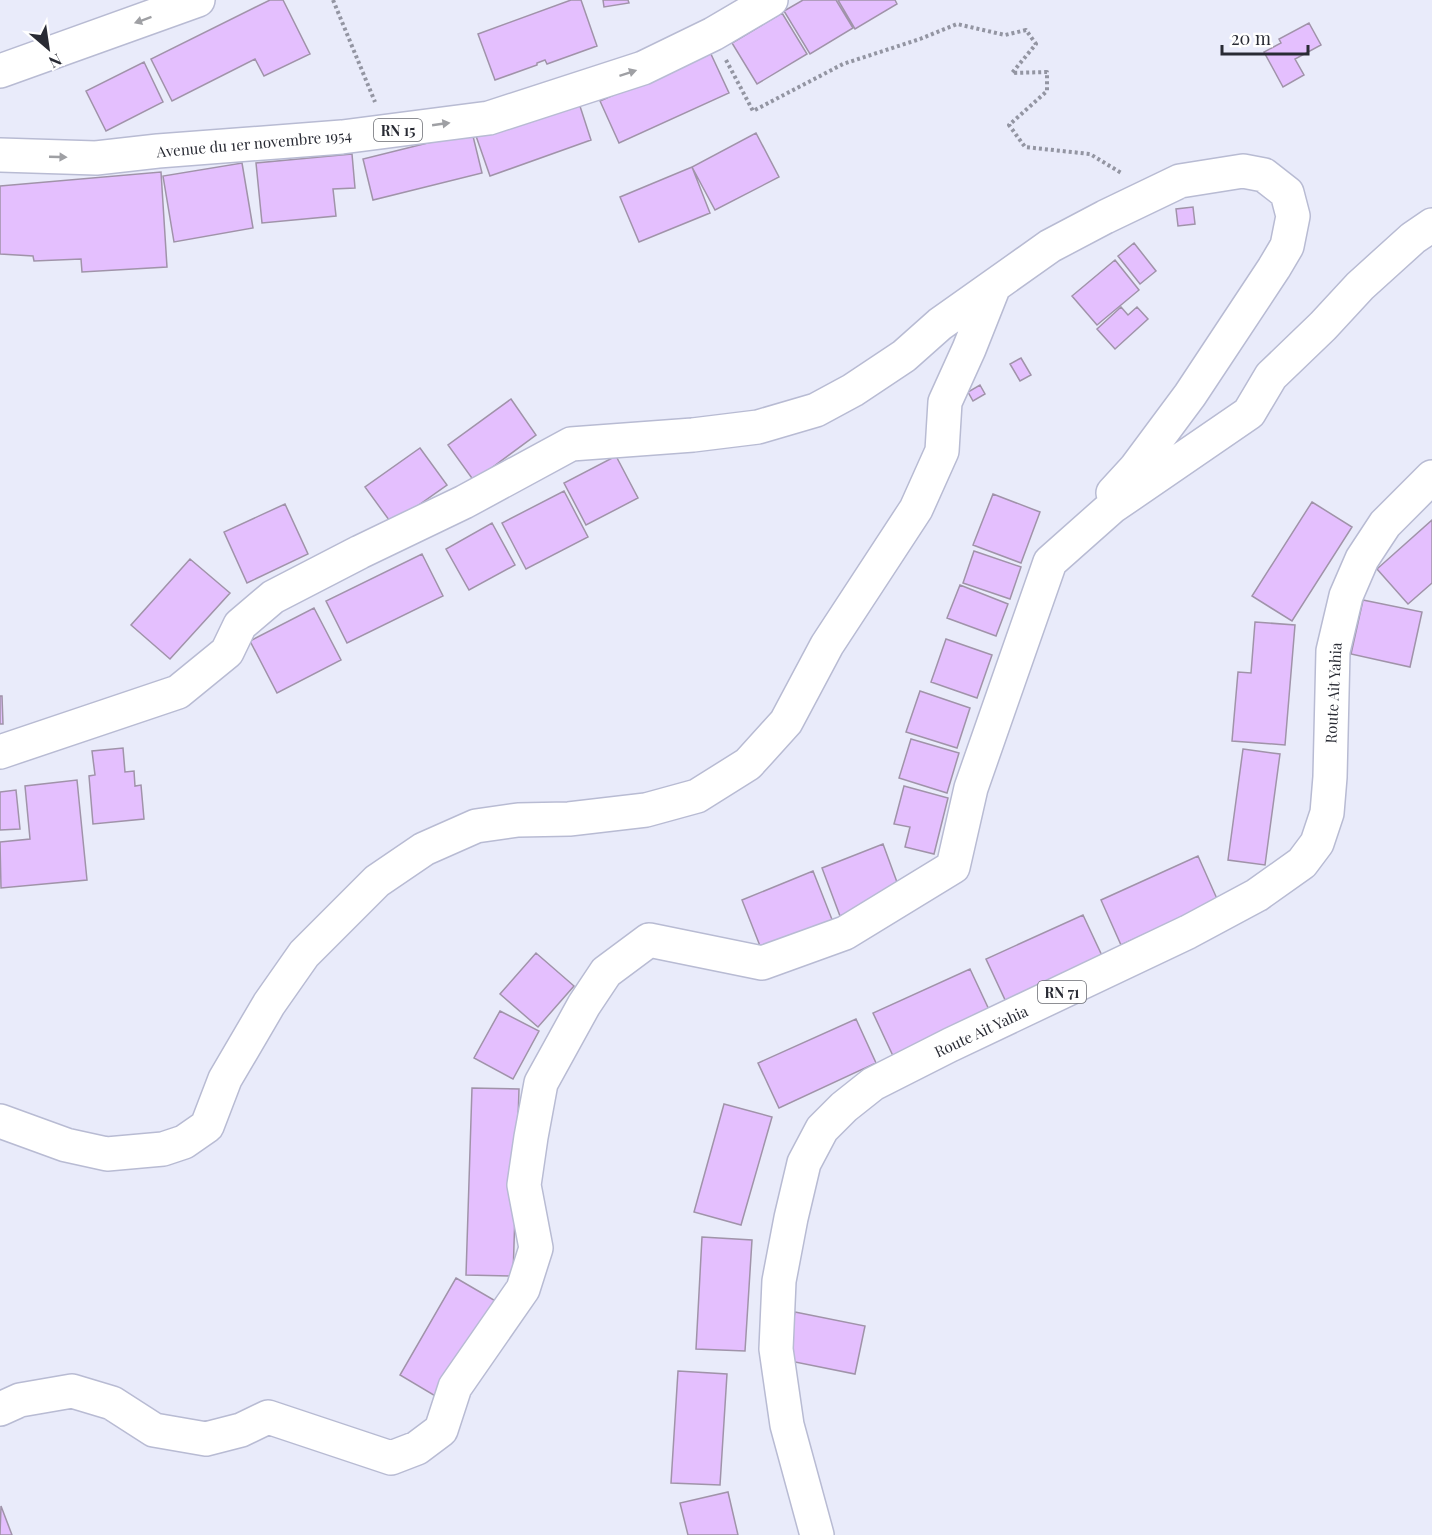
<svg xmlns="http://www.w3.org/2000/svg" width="1432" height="1535" viewBox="0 0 1432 1535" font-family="'Playfair Display',serif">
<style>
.building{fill:#e4bffe;stroke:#a093a9;stroke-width:1.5}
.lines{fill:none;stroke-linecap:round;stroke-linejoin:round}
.minor-casing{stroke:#b8bbd3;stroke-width:36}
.major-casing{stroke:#b8bbd3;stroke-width:36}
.path{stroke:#9395a2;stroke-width:4;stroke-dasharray:3 3;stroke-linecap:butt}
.minor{stroke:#fff;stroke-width:33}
.major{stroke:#fff;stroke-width:33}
.oneway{fill:#9fa0a4}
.labels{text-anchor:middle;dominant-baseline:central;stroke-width:6;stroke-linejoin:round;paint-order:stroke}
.shield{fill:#fff;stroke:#696b71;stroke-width:1.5}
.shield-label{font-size:14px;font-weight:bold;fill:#292b34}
.street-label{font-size:15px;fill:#292b34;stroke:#fff}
</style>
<rect width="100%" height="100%" fill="#e9ebfa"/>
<path class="building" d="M270,0H283L310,54L264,76L255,59L172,101L151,59Z
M571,0H581L597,46L547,64L545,60L537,63V65L495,80L478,34Z
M603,0H628L629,3L604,7Z
M803,0H836L853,28L810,54L784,11Z
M838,0H895L897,4L855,29Z
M782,13L807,54L757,84L732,43Z
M1309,23L1321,45L1295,59L1304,75L1283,87L1264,52L1281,43L1279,39Z
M710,52L729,93L619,143L600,101Z
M144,62L163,102L106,131L86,91Z
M578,100L591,140L490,176L476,136Z
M472,132L482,173L373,200L363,159Z
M756,133L779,177L715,210L692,167Z
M352,154L355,188L333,189L336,216L262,223L256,163Z
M242,163L253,228L174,242L163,176Z
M692,167L710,213L639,242L620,197Z
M161,172L167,267L82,272L81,259L34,261L33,256L0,254V186Z
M1193,207L1195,224L1178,226L1176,209Z
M1134,243L1156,271L1140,284L1118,256Z
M1115,260L1139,290L1097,325L1072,296Z
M1121,307L1128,315L1137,307L1148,319L1115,349L1097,329Z
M1021,358L1031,375L1020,381L1010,364Z
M980,385L985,394L973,401L968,392Z
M511,399L536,435L474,481L448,445Z
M420,448L447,485L392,524L365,487Z
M616,456L638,498L586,525L564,483Z
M564,491L588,537L526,569L502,523Z
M993,494L1040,512L1021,563L973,545Z
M1312,502L1352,527L1292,621L1252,596Z
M285,504L308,554L247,583L224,532Z
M1432,520V583L1408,604L1377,569Z
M492,523L515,565L469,590L446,549Z
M974,551L1021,567L1010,599L963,583Z
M422,554L443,596L347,643L326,601Z
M190,559L230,593L170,659L131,625Z
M960,585L1008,604L996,636L947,618Z
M1363,600L1422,612L1410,667L1351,654Z
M314,608L341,660L277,693L250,641Z
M1255,622L1295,625L1285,745L1232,741L1238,672L1251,673Z
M946,639L992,655L977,698L931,682Z
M920,691L970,708L957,748L906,732Z
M0,696H2L3,724H0Z
M911,739L959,753L947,793L899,778Z
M123,748L125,772L134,771L135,786L141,785L144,819L93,824L89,776L95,775L92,751Z
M1243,749L1280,754L1265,865L1228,860Z
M77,780L87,880L1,888L0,842L30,839L25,786Z
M904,786L948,798L934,854L905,847L910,827L894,824Z
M16,790L20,829L0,830V792Z
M883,844L901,893L840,916L822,868Z
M1198,856L1218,901L1121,945L1101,900Z
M813,871L833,922L762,951L742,900Z
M1083,915L1104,960L1007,1004L986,959Z
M536,953L574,986L538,1027L500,994Z
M970,969L991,1014L894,1058L873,1013Z
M500,1011L539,1031L513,1079L474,1058Z
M856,1019L876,1063L779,1108L758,1063Z
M472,1088L519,1089L513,1276L466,1275Z
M724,1104L772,1117L741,1225L694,1212Z
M702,1237L752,1240L745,1351L696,1349Z
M456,1278L499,1303L442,1400L400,1375Z
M795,1312L865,1326L855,1374L785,1360Z
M678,1371L727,1374L720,1485L671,1483Z
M728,1492L738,1535H688L680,1503Z
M1,1506L12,1535H0Z"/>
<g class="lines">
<defs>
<path id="minor" d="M0,752L178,692L227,652L240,625L273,597L360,552L464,502L571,444L693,435L758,427L816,410L853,390L904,356L940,324L1050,246L1105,217L1180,181L1243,171L1264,175L1287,193L1293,216L1287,246L1274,268L1190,395L1135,469L1113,493
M0,1121L66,1145L107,1154L163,1149L184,1142L207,1126L225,1079L269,1004L304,954L377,881L424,849L476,826L518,820L569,819L646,810L697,796L748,764L786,722L827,645L916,509L942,451L945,402L969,349L994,286
M0,1409L20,1400L72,1391L112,1403L154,1430L206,1439L241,1430L268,1417L391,1458L417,1448L441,1430L455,1387L523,1289L536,1248L524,1185L531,1137L541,1083L584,1005L606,972L649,940L762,963L845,933L953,867L971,788L1050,562L1112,507L1249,413L1271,376L1323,326L1360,286L1413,238L1432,225"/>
<path id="major" d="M0,71L198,0
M0,155L96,158L158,151L342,137L489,118L643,68L713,34L771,0
M817,1535L787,1425L776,1349L779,1281L791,1218L804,1163L822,1129L844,1107L873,1084L950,1045L1188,932L1257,895L1302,863L1317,843L1327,813L1330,777L1333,651L1346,596L1362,559L1385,524L1432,477"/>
</defs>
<use href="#minor" class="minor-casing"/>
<use href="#major" class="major-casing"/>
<path class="path" d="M333,0L375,102
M726,60L753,111L843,64L920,39L957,24L1005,35L1026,30L1036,44L1012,73L1047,72V91L1009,125L1025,147L1090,154L1123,174"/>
<use href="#minor" class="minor"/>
<use href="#major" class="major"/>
</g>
<defs><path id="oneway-solid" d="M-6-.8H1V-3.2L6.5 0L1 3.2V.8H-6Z" transform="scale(1.5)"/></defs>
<g class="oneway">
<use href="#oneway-solid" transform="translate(143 20) rotate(160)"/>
<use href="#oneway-solid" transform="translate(628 73) rotate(-18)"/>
<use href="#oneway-solid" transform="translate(441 124) rotate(-8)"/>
<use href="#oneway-solid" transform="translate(58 157) rotate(2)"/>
</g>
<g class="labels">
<g class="shield">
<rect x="374" y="119" width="48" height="22" rx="4.5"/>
<rect x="1038" y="981" width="48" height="22" rx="4.5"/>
</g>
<g class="shield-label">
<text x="398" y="130">RN 15</text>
<text x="1062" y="992">RN 71</text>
</g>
<g class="street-label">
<text transform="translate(254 143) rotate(-5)">Avenue du 1er novembre 1954</text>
<text transform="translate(1333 693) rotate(-87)">Route Ait Yahia</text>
<text transform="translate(981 1031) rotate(-25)">Route Ait Yahia</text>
</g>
</g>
<g transform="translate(48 48) rotate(151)" stroke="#ffffff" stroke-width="4.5" paint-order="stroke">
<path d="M0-4.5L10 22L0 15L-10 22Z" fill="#292b34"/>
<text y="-9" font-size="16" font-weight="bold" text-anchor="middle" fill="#292b34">N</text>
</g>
<path d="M1222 45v9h86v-9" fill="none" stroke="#292b34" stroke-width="3"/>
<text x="1231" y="45" font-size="18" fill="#292b34" stroke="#ffffff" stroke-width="4.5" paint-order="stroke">20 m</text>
</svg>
